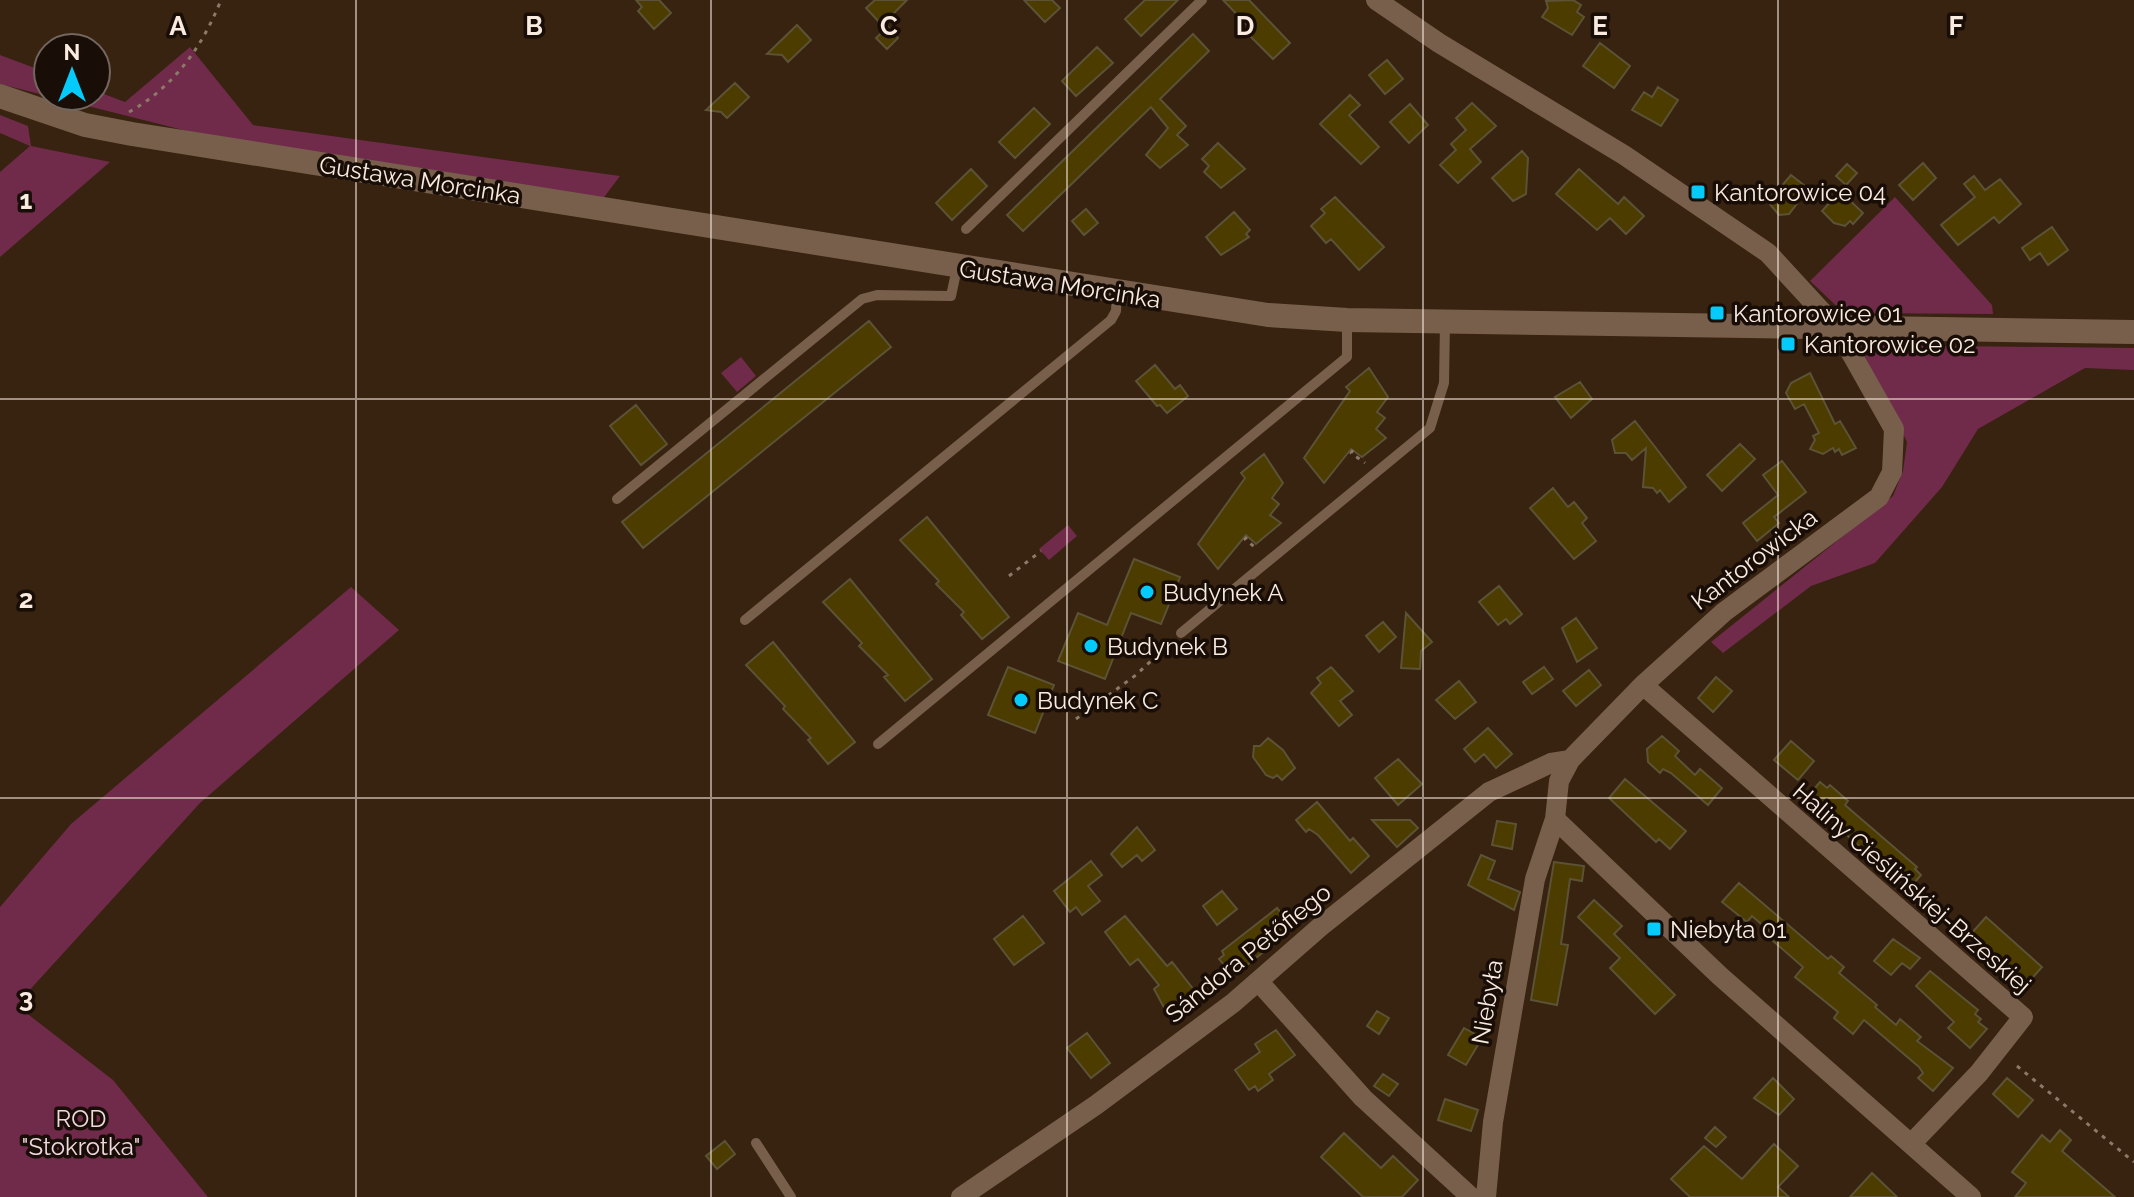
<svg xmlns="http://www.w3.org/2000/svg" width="2134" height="1197" viewBox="0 0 2134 1197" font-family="Raleway,sans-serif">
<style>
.green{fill:#702b4b}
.building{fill:#4c3c00;stroke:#5c5236;stroke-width:2}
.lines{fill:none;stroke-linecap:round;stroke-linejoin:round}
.path{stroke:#8c796a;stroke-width:3;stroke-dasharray:4 6;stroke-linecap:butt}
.service{stroke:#785f4b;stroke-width:10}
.minor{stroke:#785f4b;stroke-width:20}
.tertiary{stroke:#785f4b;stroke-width:24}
.grid{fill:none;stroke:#faebe0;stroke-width:2;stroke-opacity:0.55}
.poi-dot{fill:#04cbf9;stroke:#180e07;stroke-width:3}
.labels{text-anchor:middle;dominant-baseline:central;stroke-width:7;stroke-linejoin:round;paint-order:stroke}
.street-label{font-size:24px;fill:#faebe0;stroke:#180e07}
.poi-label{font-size:24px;fill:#faebe0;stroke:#180e07;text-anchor:start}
.park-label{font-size:24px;fill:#f0d7e0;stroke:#180e07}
.grid-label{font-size:26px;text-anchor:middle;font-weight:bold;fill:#faebe0;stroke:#180e07;stroke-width:7;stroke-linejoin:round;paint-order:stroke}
</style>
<rect width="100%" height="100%" fill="#382210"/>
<path class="green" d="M190,47L253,125L620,176L602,200L215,138L0,84V55L48,73V96H96V91L125,102Z
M0,115L28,126L31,146L110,162L0,257V172L30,146L0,133Z
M1895,197L1992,305L1993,314L1844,313L1810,281Z
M1865,345L2134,348V370L2085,368L1978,429L1942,487L1875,563L1811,586L1723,653L1711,642L1893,496L1903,471L1907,442L1863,353Z
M741,357L756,376L737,392L721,373Z
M1068,525L1077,536L1049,560L1039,549Z
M351,587L399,630L200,803L16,1005L113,1080L208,1197H0V907L71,824Z"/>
<path class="building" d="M636,0H659L671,13L654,29L638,11L642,7Z
M875,0H907L882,25L866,8Z
M1024,0H1052L1060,8L1045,22Z
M1145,0H1178L1141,36L1125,19Z
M1223,0H1249L1290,43L1273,59L1248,34L1252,30Z
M1573,0L1581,5L1577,12L1584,17L1572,35L1542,17L1548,8L1546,1Z
M797,25L811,40L788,62L782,55L767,54Z
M888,27L898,38L887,49L876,38Z
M1193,34L1209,51L1160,99L1186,126L1177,135L1188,145L1160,168L1146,155L1168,128L1151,107L1023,231L1007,215Z
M1600,43L1630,66L1614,88L1583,66Z
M1097,47L1113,63L1076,96L1062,81Z
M1387,60L1403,79L1385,94L1369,75Z
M735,83L749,97L727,118L721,112L706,110Z
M1658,87L1678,100L1661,126L1632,110L1644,92L1652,97Z
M1350,95L1360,105L1349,115L1379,147L1361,164L1320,124Z
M1472,103L1496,126L1470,149L1481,162L1458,183L1440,165L1456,150L1451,144L1466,130L1456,118Z
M1410,104L1428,125L1409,143L1390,122Z
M1034,108L1050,124L1015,158L999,142Z
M1218,143L1245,169L1221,188L1204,172L1209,166L1202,159Z
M1522,151L1528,158L1526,194L1513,201L1492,178Z
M1923,163L1936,178L1913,200L1899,185Z
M1847,164L1857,173L1846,185L1836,176Z
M971,169L987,186L952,220L936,203Z
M1579,169L1618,204L1624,197L1644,216L1626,234L1610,218L1597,230L1556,194Z
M1791,175L1805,186L1799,193L1803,196L1789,214L1779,215L1768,202Z
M1974,176L1985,190L2000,179L2021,204L1999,223L1994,217L1958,245L1941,225L1975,197L1964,184Z
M1840,191L1863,213L1853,224L1850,221L1845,226L1834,223L1822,211Z
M1335,197L1384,247L1359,270L1331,239L1326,243L1311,226L1325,213L1321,209Z
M1086,209L1098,223L1084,235L1072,221Z
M1234,212L1250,230L1246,234L1249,237L1221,255L1206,237Z
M2052,227L2068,250L2048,265L2040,253L2030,260L2022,248Z
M869,321L891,347L643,548L622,522Z
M1155,365L1175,389L1180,385L1188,396L1167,413L1160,405L1157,406L1136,381Z
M1369,368L1388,397L1377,412L1385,418L1376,429L1386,438L1362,457L1351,449L1324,483L1304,458L1350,391L1346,387Z
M1810,373L1835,424L1840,421L1856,448L1842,455L1839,449L1835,452L1833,448L1823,454L1810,449L1815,440L1813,436L1819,433L1804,404L1795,409L1786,393L1791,383Z
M1580,382L1592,399L1571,418L1555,397Z
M636,405L667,444L641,465L610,426Z
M1635,421L1686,487L1669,502L1660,490L1657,493L1653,488L1643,487L1646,448L1632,460L1626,453H1615L1612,440Z
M1740,444L1755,459L1722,491L1707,475Z
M1264,454L1283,483L1272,498L1279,504L1270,515L1281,523L1256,544L1246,535L1218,569L1198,544L1245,478L1241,473Z
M1782,461L1806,492L1774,517L1779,523L1757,541L1743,523L1778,495L1763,475Z
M1553,488L1568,507L1574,502L1587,518L1582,523L1596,541L1574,559L1530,508Z
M927,517L1009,617L982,639L961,615L964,612L936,584L939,581L900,540Z
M1134,559L1180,577L1161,624L1131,613L1105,679L1058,661L1078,613L1107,625Z
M850,579L932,679L905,701L884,677L888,675L859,646L862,643L823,602Z
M1499,586L1522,614L1510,624L1506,619L1498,625L1479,602Z
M1406,613L1432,642L1421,651L1420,669L1401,668Z
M1576,618L1597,648L1577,662L1562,628Z
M1383,622L1396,637L1379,652L1366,636Z
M773,642L855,742L828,764L808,740L811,738L783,709L785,706L746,665Z
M1008,667L1054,685L1035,733L988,715Z
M1331,667L1353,691L1340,701L1352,715L1339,726L1311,693L1321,683L1317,678Z
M1544,667L1553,679L1532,694L1523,682Z
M1589,670L1601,685L1576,706L1563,691Z
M1716,677L1732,691L1713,712L1698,698Z
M1459,681L1476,702L1455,719L1436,700Z
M1488,728L1512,754L1496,768L1484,754L1475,762L1464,749Z
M1662,736L1679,751L1675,756L1695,775L1700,769L1722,788L1708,805L1671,773L1663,769L1660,773L1648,762L1647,749Z
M1268,738L1283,750L1295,768L1282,780L1277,775L1273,778L1266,775L1253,757L1254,746H1260Z
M1791,741L1814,761L1798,780L1774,760Z
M1398,759L1422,784L1398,805L1375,778Z
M1625,779L1686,831L1670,849L1659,839L1656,842L1609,798Z
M1820,782L1827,788L1830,785L1848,801L1845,805L1917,867L1915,869L1921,875L1908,890L1820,811L1822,808L1808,796Z
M1317,802L1350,841L1353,838L1369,856L1351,873L1318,835L1309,829L1306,832L1296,820Z
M1372,820H1410L1418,828L1397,847Z
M1497,821L1516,824L1512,849L1492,845Z
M1137,827L1155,850L1142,861L1137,855L1122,867L1111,854Z
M1481,855L1495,861L1488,879L1520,892L1514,910L1468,885Z
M1091,861L1102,875L1088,886L1100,901L1082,915L1076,907L1070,912L1054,891Z
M1554,862L1584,866L1582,881L1570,879L1561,944L1568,945L1557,1005L1531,1000Z
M1739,883L1828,959L1831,956L1844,967L1839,973L1877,1005L1875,1007L1896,1025L1900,1019L1921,1037L1917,1041L1953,1068L1933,1091L1918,1078L1923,1073L1919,1067L1864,1020L1853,1034L1834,1018L1838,1012L1795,977L1803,967L1772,940L1775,936L1752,916L1747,922L1722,902Z
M1222,891L1237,909L1217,925L1203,906Z
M1594,900L1622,926L1614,934L1675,995L1655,1014L1610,968L1620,958L1578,917Z
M1277,908L1294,928L1233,976L1219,959L1224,955L1222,951Z
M1023,916L1044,943L1014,965L994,939Z
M1125,916L1167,966L1172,962L1201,999L1177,1014L1174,1010L1168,1015L1154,989L1159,985L1138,959L1130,965L1105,932Z
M1986,917L2042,967L2026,985L1970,935Z
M1893,939L1920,958L1910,969L1902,963L1891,975L1874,961Z
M1930,971L1978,1010L1975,1014L1981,1019L1978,1022L1987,1029L1970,1048L1948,1028L1954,1022L1916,986Z
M1377,1011L1389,1018L1379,1034L1367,1026Z
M1464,1028L1482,1038L1466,1065L1448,1055Z
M1276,1030L1295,1055L1269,1074L1273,1080L1258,1091L1255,1086L1249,1090L1235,1070L1260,1052L1255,1044Z
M1087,1033L1110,1063L1091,1078L1067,1048Z
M1383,1074L1398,1084L1389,1096L1374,1086Z
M1773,1078L1794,1099L1779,1115L1754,1098Z
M2007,1078L2033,1100L2018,1117L1993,1094Z
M1445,1099L1478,1110L1471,1131L1438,1120Z
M1715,1127L1726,1137L1716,1147L1705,1138Z
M2060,1130L2071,1140L2062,1151L2115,1197H2015L2026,1183L2012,1172L2042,1135L2050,1142Z
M1344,1133L1381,1168L1393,1156L1418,1180L1402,1197H1363L1321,1157Z
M725,1141L735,1154L717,1169L706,1156Z
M1774,1144L1798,1166L1778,1187L1789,1197H1690L1671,1179L1704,1146L1742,1179Z
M1872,1173L1897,1197H1850Z"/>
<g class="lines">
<path class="path" d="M129,112C174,87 202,47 221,0
M1353,450L1351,453L1365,463
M1247,537L1245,539L1258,550
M1009,576L1041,551
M1076,719L1136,675L1172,641
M2017,1066L2134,1162"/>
<path class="service" d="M966,229L1202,0
M617,499L862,299L877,295L951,296L957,268
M745,620L1111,320L1116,311L1117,293
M1181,633L1430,428L1444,383L1445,322
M878,744L1347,357V320
M756,1143L791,1197"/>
<path class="minor" d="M1376,0L1439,43L1624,155L1768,253L1837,328L1894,429L1892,472L1879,497L1724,612L1643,685L1570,760L1559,781L1555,819L1535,879L1493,1122L1486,1197
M1643,685L2023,1017L1979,1073L1912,1143
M1555,819L1720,976L1971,1197
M1259,982L1363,1098L1471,1197
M961,1197L1096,1105L1233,1003L1320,927L1489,792L1551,763L1570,760"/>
<path class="tertiary" d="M0,96L85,125L132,134L1268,315L1347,320L2134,332"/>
</g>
<path class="grid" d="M356,0V1197M711,0V1197M1067,0V1197M1423,0V1197M1778,0V1197M0,399H2134M0,798H2134"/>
<g class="poi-dot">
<rect x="1690" y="184" width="16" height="16" rx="4"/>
<rect x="1709" y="305" width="16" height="16" rx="4"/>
<rect x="1780" y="336" width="16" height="16" rx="4"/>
<circle cx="1147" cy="592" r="8"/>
<circle cx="1091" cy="646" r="8"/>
<circle cx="1021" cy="700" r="8"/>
<rect x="1646" y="921" width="16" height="16" rx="4"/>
</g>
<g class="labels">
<g class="street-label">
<text transform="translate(420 180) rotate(9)">Gustawa Morcinka</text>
<text transform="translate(1060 284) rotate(9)">Gustawa Morcinka</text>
<text transform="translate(1754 559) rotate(-37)">Kantorowicka</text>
<text transform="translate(1912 888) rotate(41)">Haliny Cieślińskiej-Brzeskiej</text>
<text transform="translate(1248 953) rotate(-39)">Sándora Petőfiego</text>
<text transform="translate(1487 1002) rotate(-80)">Niebyła</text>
</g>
<g class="poi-label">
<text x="1714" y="192">Kantorowice 04</text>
<text x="1733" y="313">Kantorowice 01</text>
<text x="1804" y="344">Kantorowice 02</text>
<text x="1163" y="592">Budynek A</text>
<text x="1107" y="646">Budynek B</text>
<text x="1037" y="700">Budynek C</text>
<text x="1670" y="929">Niebyła 01</text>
</g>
<g class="park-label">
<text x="81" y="1118">ROD<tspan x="81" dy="28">"Stokrotka"</tspan></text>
</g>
</g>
<g class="grid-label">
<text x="178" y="35">A</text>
<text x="534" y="35">B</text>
<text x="889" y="35">C</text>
<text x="1245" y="35">D</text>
<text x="1600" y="35">E</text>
<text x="1956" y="35">F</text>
<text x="26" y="209">1</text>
<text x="26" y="608">2</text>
<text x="26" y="1007">3</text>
</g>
<g transform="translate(72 72)"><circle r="38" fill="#180e07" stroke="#72665e" stroke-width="2"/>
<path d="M0-6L14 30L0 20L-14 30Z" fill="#04cbf9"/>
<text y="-12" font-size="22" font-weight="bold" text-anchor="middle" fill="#faebe0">N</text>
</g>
</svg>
